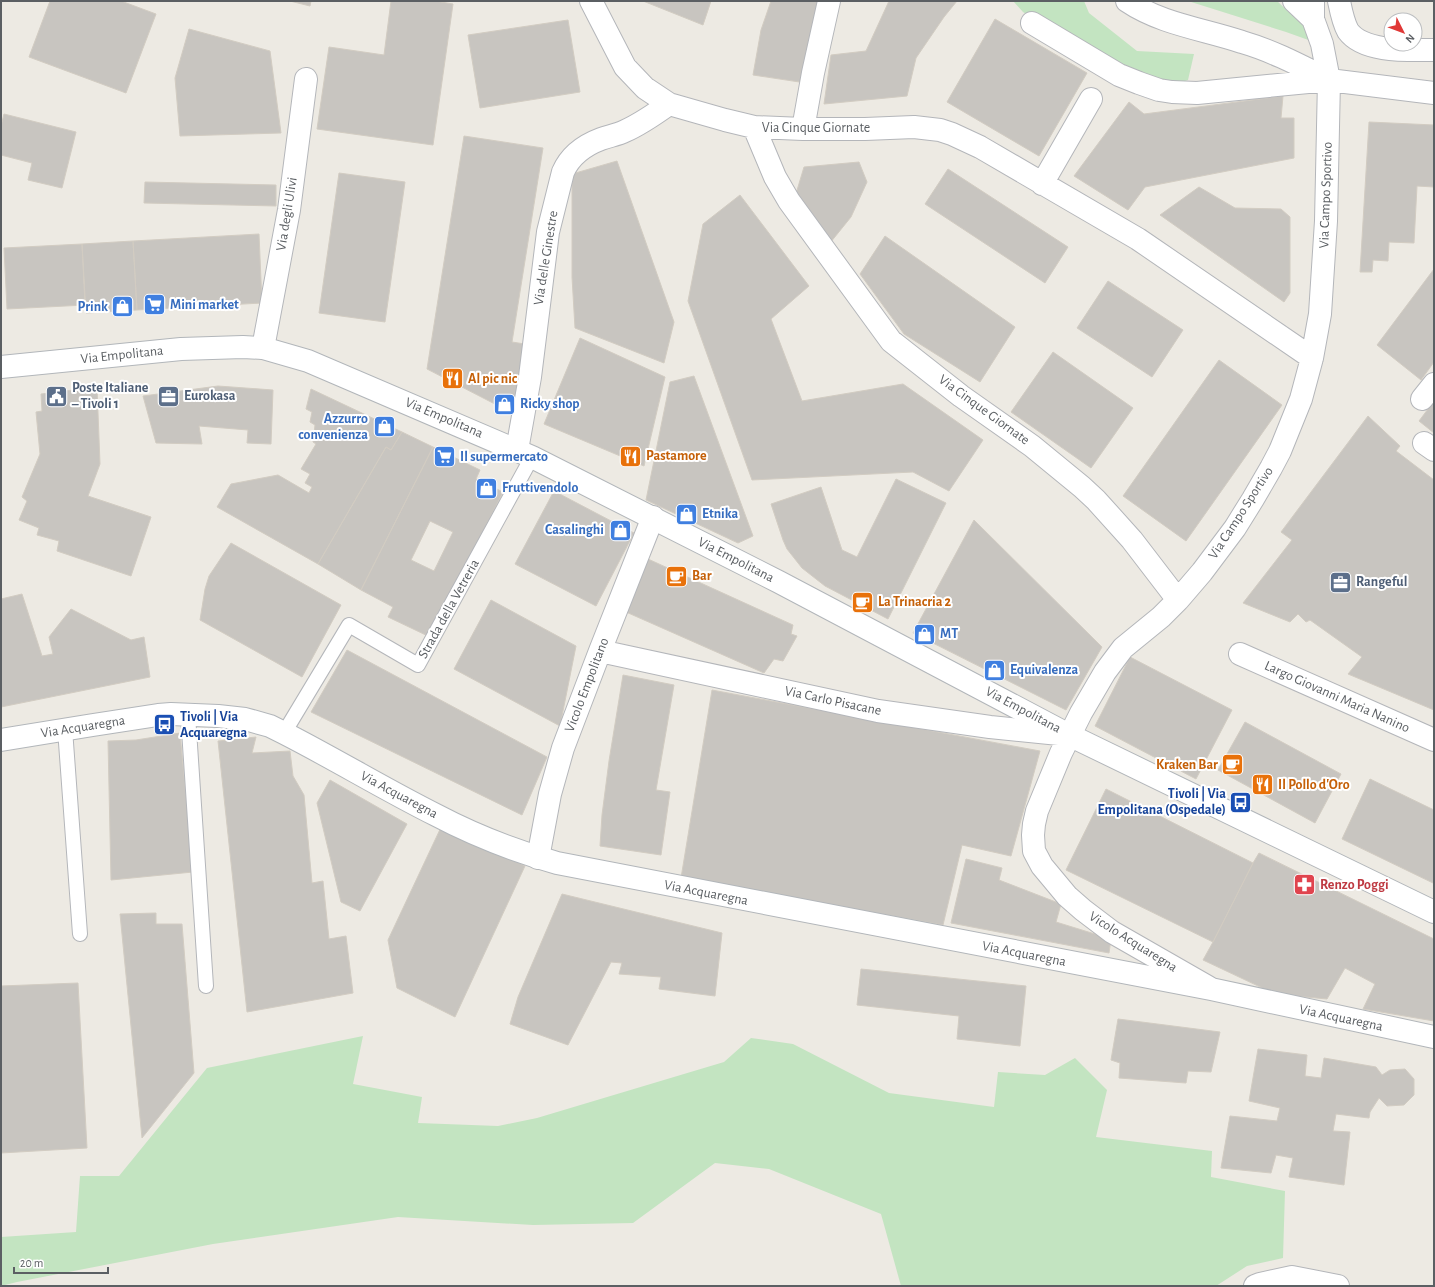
<svg xmlns="http://www.w3.org/2000/svg" width="1435" height="1287" viewBox="0 0 1435 1287" font-family="'Alegreya Sans',sans-serif">
<style>
.green{fill:#c3e4c1}
.building{fill:#c8c5c0;stroke:#d2ccc2;fill-rule:evenodd}
.lines{fill:none;stroke-linecap:round;stroke-linejoin:round}
.lane-casing{stroke:#b4b6ba;stroke-width:16}
.street-casing{stroke:#b4b6ba;stroke-width:24}
.secondary-casing{stroke:#b2b6ba;stroke-width:24}
.lane{stroke:#fff;stroke-width:14}
.street{stroke:#fff;stroke-width:22}
.secondary{stroke:#fff;stroke-width:22}
.labels{text-anchor:middle;dominant-baseline:central;stroke-width:4;stroke-linejoin:round;paint-order:stroke}
.street-label{font-size:14px;fill:#5b5f63;stroke:#fff}
.shop-label{font-size:14px;font-weight:bold;fill:#366cbe;stroke:#fff;text-anchor:start}
.food-label{font-size:14px;font-weight:bold;fill:#c56008;stroke:#fff;text-anchor:start}
.service-label{font-size:14px;font-weight:bold;fill:#4e5e75;stroke:#fff;text-anchor:start}
.transit-label{font-size:14px;font-weight:bold;fill:#164399;stroke:#fff;text-anchor:start}
.health-label{font-size:14px;font-weight:bold;fill:#be3a42;stroke:#fff;text-anchor:start}
</style>
<rect width="100%" height="100%" fill="#edeae3"/>
<path class="green" d="M1013,1H1084L1089,13L1137,51L1194,54L1188,80L1159,90L1119,75L1023,12Z
M1188,1H1277L1308,30L1314,42L1286,32Z
M363,1036L353,1084L422,1097L418,1123L498,1126L537,1118L724,1062L751,1038L793,1044L889,1093L994,1107L998,1072L1045,1075L1075,1058L1107,1090L1096,1137L1212,1151L1211,1177L1285,1191L1283,1258L1247,1266L1216,1286H901L881,1214L769,1169L715,1163L633,1223L533,1225L398,1217L213,1244L17,1282L1,1286V1237L76,1232L80,1176H119L207,1068Z"/>
<path class="building" d="M50,1H121L156,14L126,93L29,57Z
M290,1H311L310,6Z
M391,1H435L453,4L433,145L317,129L329,47L384,55Z
M643,1H711L703,25Z
M771,1H820L806,83L753,75L761,30Z
M889,1H957L944,17L916,58L907,96L824,104L831,55L866,51Z
M995,19L1087,73L1039,156L947,102Z
M568,20L580,92L480,108L468,35Z
M189,29L270,51L281,133L180,136L175,78Z
M1283,96L1281,118H1294V158L1145,187L1128,210L1074,176L1129,102L1144,114Z
M4,114L76,132L62,188L28,180L32,163L1,155V126Z
M1369,122L1434,125V187L1417,186L1414,243L1389,242L1388,261L1373,260L1372,272H1360Z
M464,136L543,148L512,342L531,345L518,416L427,369Z
M617,161L674,322L664,363L575,328L572,277V174Z
M859,162L867,182L851,217L830,243L795,197L804,167Z
M948,169L1068,247L1045,283L925,204Z
M339,173L405,182L385,322L319,313Z
M145,182L276,185V206L144,203Z
M1199,187L1235,208L1281,209L1290,217V293L1284,302L1160,215Z
M740,195L809,286L771,319L802,401L903,384L983,440L949,491L913,472L752,480L688,301L703,224Z
M259,234L262,303L137,310L133,241Z
M885,236L1015,327L980,382L904,334L860,274Z
M133,241L137,310L86,313L82,244Z
M82,244L85,305L7,309L4,248Z
M1434,269V362L1421,380L1377,345Z
M1108,281L1183,330L1152,377L1077,328Z
M580,338L665,377L644,466L544,424Z
M1053,352L1133,408L1091,468L1011,412Z
M1219,360L1282,405L1186,541L1123,496Z
M694,376L753,536L738,543L646,500L670,382Z
M218,386L273,390L271,444L247,443L248,430L199,426L202,444L156,443L143,396Z
M97,387L100,464L88,496L151,517L131,576L57,551L59,541L37,535L39,528L19,520L27,501L22,497L40,454L36,412L42,411L41,394Z
M311,389L402,432L391,450L386,447L318,564L217,507L231,484L278,475L309,493L312,487L305,483L310,474L301,469L316,444L313,442L315,425L310,422L312,412L306,409Z
M1434,401V433L1419,421Z
M1368,416L1400,446L1396,451L1434,480V710L1348,674L1362,657L1310,620L1306,622L1298,614L1290,622L1243,603L1292,540L1281,532Z
M402,432L433,447L361,590L318,564L386,447L391,450Z
M433,447L480,470L476,479L503,492L430,637L388,617L393,607L361,590ZM430,521L453,532L434,571L411,560Z
M896,479L946,503L888,619L825,586L802,568L787,549L783,540L771,504L821,487L842,550L857,557Z
M554,491L634,533L596,606L515,564Z
M974,520L1102,647L1066,710L913,633Z
M231,543L341,605L302,677L200,620L205,589L209,576Z
M648,559L793,625L791,634L797,636L783,661L774,659L764,673L626,612Z
M22,594L42,656L53,654L49,637L71,609L131,640L144,637L150,677L1,707V599Z
M491,600L576,646L560,726L454,669Z
M347,650L547,757L522,815L311,712Z
M1130,657L1232,710L1196,779L1095,726Z
M623,675L674,685L656,790L670,792L661,855L600,846L602,815L609,761Z
M712,690L1040,751L1011,856L962,845L943,925L681,878Z
M1245,722L1341,774L1315,823L1218,770Z
M180,733L193,872L111,880L108,741L136,740Z
M256,737L252,753L290,751L293,776L304,795L312,883L323,881L329,939L346,936L353,993L247,1012L218,741Z
M1370,779L1434,810V880L1433,883L1342,839Z
M330,780L407,824L360,911L341,902L317,803Z
M1106,789L1253,863L1213,942L1066,870Z
M443,823L525,866L455,1017L397,988L388,940Z
M1259,853L1434,939V1021L1363,1009L1375,984L1345,968L1327,999L1275,994L1203,960L1213,942L1253,863Z
M966,859L1002,868L999,880L1061,904L1056,922L1111,939L1109,953L951,923Z
M562,894L722,933L715,996L659,989L661,977L619,974L622,963L611,962L568,1045L510,1024L518,997Z
M156,913V924H182L194,1073L142,1138L120,914Z
M861,969L1026,986L1020,1046L957,1039L959,1016L857,1005Z
M78,983L87,1148L1,1153V986Z
M1118,1019L1220,1032L1211,1072L1188,1071L1186,1083L1119,1078L1120,1063L1111,1060Z
M1258,1049L1307,1055L1305,1076L1321,1078L1324,1058L1376,1067L1382,1075L1390,1070L1405,1069L1414,1079V1095L1404,1105L1387,1106L1379,1098L1370,1112L1369,1118L1336,1114L1333,1131L1350,1132L1344,1185L1289,1177L1293,1158L1276,1155L1271,1173L1221,1168L1230,1116L1277,1121L1280,1108L1249,1101Z"/>
<g class="lines">
<defs>
<path id="lane" d="M188,715L206,986
M65,729L80,934
M284,733L349,625L418,665L532,457"/>
<path id="street" d="M591,1L625,67L645,88L669,104L725,120L754,127L803,129H865L914,127L940,130L952,134L980,147L1138,239L1312,358
M1127,1C1161,24 1203,29 1242,42C1273,51 1301,66 1329,80
M1294,1L1313,19
M1339,1C1341,11 1343,22 1348,31C1364,53 1410,50 1434,50
M1032,23L1119,75L1139,83L1159,90L1172,92L1197,93L1329,80L1434,93
M754,127L775,177L789,201L891,341L961,396L1032,446L1082,487L1096,500L1132,540L1178,600
M803,129L813,73L829,1
M1042,184L1091,99
M263,348L289,210L306,79
M1422,399L1434,384
M1424,443L1434,450
M517,450L530,377L548,232L563,172C570,156 585,145 601,139C609,136 617,135 625,131C641,124 655,114 669,104
M600,651L878,711L990,727L1069,735
M1240,654L1434,740
M538,858L550,794L563,748L600,651L653,517
M1208,987L1112,932L1083,910L1067,896L1042,866L1034,851L1033,835L1034,824L1037,811L1061,753L1081,713L1105,672L1123,648L1161,617L1178,600L1202,572L1235,528L1253,499L1271,468L1280,451L1301,399L1312,358L1320,314L1326,221L1329,80L1322,44L1313,19V1
M1255,1286L1260,1284L1292,1277L1338,1286"/>
<path id="secondary" d="M1,367L181,349L243,347L263,348L308,361L532,457L779,582L1069,735L1434,912
M1,740L93,725L158,715L171,714L218,716L245,719L270,726L284,733C335,759 384,789 436,815C474,835 515,851 557,863L1211,989L1434,1037"/>
</defs>
<use href="#lane" class="lane-casing"/>
<use href="#street" class="street-casing"/>
<use href="#secondary" class="secondary-casing"/>
<use href="#lane" class="lane"/>
<use href="#street" class="street"/>
<use href="#secondary" class="secondary"/>
</g>
<defs>
<symbol id="supermarket-square" viewBox="-11 -11 22 22"><rect x="-9" y="-9" width="18" height="18" rx="4" fill="#3f7fe0" stroke="#fff"/><path d="M-6-5.5h2.5l.6 2H6L4.5 2H-2.5L-4.4-4H-6ZM-1.5 3.2a1.3 1.3 0 1 0 .1 0ZM3 3.2a1.3 1.3 0 1 0 .1 0Z" fill="#fff"/></symbol>
<symbol id="shop-square" viewBox="-11 -11 22 22"><rect x="-9" y="-9" width="18" height="18" rx="4" fill="#3f7fe0" stroke="#fff"/><path d="M-5-2.5h2.3a2.7 3.5 0 0 1 5.4 0H5L5.5 6h-11ZM-1.5-2.5h3a1.5 2.3 0 0 0-3 0Z" fill="#fff"/></symbol>
<symbol id="restaurant-square" viewBox="-11 -11 22 22"><rect x="-9" y="-9" width="18" height="18" rx="4" fill="#e8710a" stroke="#fff"/><path d="M-5-6h1v4h1v-4h1v4h1v-4h1v5L-1.5 .5V6h-2V.5L-5-1ZM5-6V6H3V1.5H1.5Q1.5-4 5-6Z" fill="#fff"/></symbol>
<symbol id="civic-square" viewBox="-11 -11 22 22"><rect x="-9" y="-9" width="18" height="18" rx="4" fill="#5c6f8a" stroke="#fff"/><path d="M-.6-6.5H3V-4.5H.6V-3L4-1V1h2V6H-6V1h2V-1L-.6-3ZM-1.2 2.5V6h2.4V2.5Z" fill="#fff"/></symbol>
<symbol id="office-square" viewBox="-11 -11 22 22"><rect x="-9" y="-9" width="18" height="18" rx="4" fill="#5c6f8a" stroke="#fff"/><path d="M-6-3h4V-5.5h4V-3h4V5H-6ZM-1-4.5V-3h2v-1.5ZM-6 0V1H6V0Z" fill="#fff"/></symbol>
<symbol id="cafe-square" viewBox="-11 -11 22 22"><rect x="-9" y="-9" width="18" height="18" rx="4" fill="#e8710a" stroke="#fff"/><path d="M-5.5-4.5H6V0H3Q3 3.5 0 3.5H-2.5Q-5.5 3.5-5.5 0ZM3-3.2v2h1.7v-2ZM-6 4.5H4V6H-6Z" fill="#fff"/></symbol>
<symbol id="bus-square" viewBox="-11 -11 22 22"><rect x="-9" y="-9" width="18" height="18" rx="4" fill="#1a4fb4" stroke="#fff"/><path d="M-5-6H5V4H4V6H2V4H-2V6H-4V4H-5ZM-3.5-4V0h7V-4ZM-3.5 1.2v1.5H-2V1.2ZM2 1.2v1.5H3.5V1.2Z" fill="#fff"/></symbol>
<symbol id="pharmacy-square" viewBox="-11 -11 22 22"><rect x="-9" y="-9" width="18" height="18" rx="4" fill="#e0444e" stroke="#fff"/><path d="M-2-6h4v4h4v4h-4v4h-4v-4h-4v-4h4Z" fill="#fff"/></symbol>
</defs>
<g fill-rule="evenodd">
<use href="#supermarket-square" x="142" y="292" width="25" height="25"/>
<use href="#shop-square" x="110" y="294" width="25" height="25"/>
<use href="#restaurant-square" x="440" y="366" width="25" height="25"/>
<use href="#civic-square" x="44" y="384" width="25" height="25"/>
<use href="#office-square" x="156" y="384" width="25" height="25"/>
<use href="#shop-square" x="492" y="392" width="25" height="25"/>
<use href="#shop-square" x="372" y="414" width="25" height="25"/>
<use href="#restaurant-square" x="618" y="444" width="25" height="25"/>
<use href="#supermarket-square" x="432" y="444" width="25" height="25"/>
<use href="#shop-square" x="474" y="476" width="25" height="25"/>
<use href="#shop-square" x="674" y="502" width="25" height="25"/>
<use href="#shop-square" x="608" y="518" width="25" height="25"/>
<use href="#cafe-square" x="664" y="564" width="25" height="25"/>
<use href="#office-square" x="1328" y="570" width="25" height="25"/>
<use href="#cafe-square" x="850" y="590" width="25" height="25"/>
<use href="#shop-square" x="912" y="622" width="25" height="25"/>
<use href="#shop-square" x="982" y="658" width="25" height="25"/>
<use href="#bus-square" x="152" y="712" width="25" height="25"/>
<use href="#cafe-square" x="1220" y="752" width="25" height="25"/>
<use href="#restaurant-square" x="1250" y="772" width="25" height="25"/>
<use href="#bus-square" x="1228" y="790" width="25" height="25"/>
<use href="#pharmacy-square" x="1292" y="872" width="25" height="25"/>
</g>
<g class="labels">
<g class="street-label">
<text x="816" y="128">Via Cinque Giornate</text>
<text transform="translate(1326 195) rotate(-88)">Via Campo Sportivo</text>
<text transform="translate(287 214) rotate(-81)">Via degli Ulivi</text>
<text transform="translate(546 258) rotate(-81)">Via delle Ginestre</text>
<text transform="translate(122 355) rotate(-6)">Via Empolitana</text>
<text transform="translate(984 410) rotate(36)">Via Cinque Giornate</text>
<text transform="translate(444 418) rotate(23)">Via Empolitana</text>
<text transform="translate(1241 513) rotate(-57)">Via Campo Sportivo</text>
<text transform="translate(736 560) rotate(27)">Via Empolitana</text>
<text transform="translate(449 609) rotate(-61)">Strada della Vetreria</text>
<text transform="translate(587 685) rotate(-69)">Vicolo Empolitano</text>
<text transform="translate(1337 697) rotate(24)">Largo Giovanni Maria Nanino</text>
<text transform="translate(833 701) rotate(12)">Via Carlo Pisacane</text>
<text transform="translate(1023 710) rotate(28)">Via Empolitana</text>
<text transform="translate(83 727) rotate(-9)">Via Acquaregna</text>
<text transform="translate(399 795) rotate(28)">Via Acquaregna</text>
<text transform="translate(706 893) rotate(11)">Via Acquaregna</text>
<text transform="translate(1133 942) rotate(32)">Vicolo Acquaregna</text>
<text transform="translate(1024 954) rotate(11)">Via Acquaregna</text>
<text transform="translate(1341 1018) rotate(12)">Via Acquaregna</text>
</g>
<g class="shop-label">
<text x="170" y="305">Mini market</text>
<text x="108" y="307" text-anchor="end">Prink</text>
<text x="520" y="404">Ricky shop</text>
<text x="368" y="419" text-anchor="end">Azzurro<tspan x="368" dy="16">convenienza</tspan></text>
<text x="460" y="457">Il supermercato</text>
<text x="502" y="488">Fruttivendolo</text>
<text x="702" y="514">Etnika</text>
<text x="604" y="530" text-anchor="end">Casalinghi</text>
<text x="940" y="634">MT</text>
<text x="1010" y="670">Equivalenza</text>
</g>
<g class="food-label">
<text x="468" y="379">Al pic nic</text>
<text x="646" y="456">Pastamore</text>
<text x="692" y="576">Bar</text>
<text x="878" y="602">La Trinacria 2</text>
<text x="1218" y="765" text-anchor="end">Kraken Bar</text>
<text x="1278" y="785">Il Pollo d'Oro</text>
</g>
<g class="service-label">
<text x="72" y="388">Poste Italiane<tspan x="72" dy="16">– Tivoli 1</tspan></text>
<text x="184" y="396">Eurokasa</text>
<text x="1356" y="582">Rangeful</text>
</g>
<g class="transit-label">
<text x="180" y="717">Tivoli | Via<tspan x="180" dy="16">Acquaregna</tspan></text>
<text x="1226" y="794" text-anchor="end">Tivoli | Via<tspan x="1226" dy="16">Empolitana (Ospedale)</tspan></text>
</g>
<g class="health-label">
<text x="1320" y="885">Renzo Poggi</text>
</g>
</g>
<rect width="1435" height="1287" fill="none" stroke="#5b5f63" stroke-width="4"/>
<g transform="translate(1403 32) rotate(132)"><circle r="19" fill="#ffffff" stroke="#bdbfc1"/>
<path d="M0-3L7 15L0 10L-7 15Z" fill="#e03836"/>
<text y="-6" font-size="11" font-weight="bold" text-anchor="middle" fill="#5b5f63">N</text>
</g>
<path d="M14 1267v6h94v-6" fill="none" stroke="#5b5f63" stroke-width="2"/>
<text x="20" y="1267" font-size="12" fill="#5b5f63" stroke="#ffffff" stroke-width="3" paint-order="stroke">20 m</text>
</svg>
